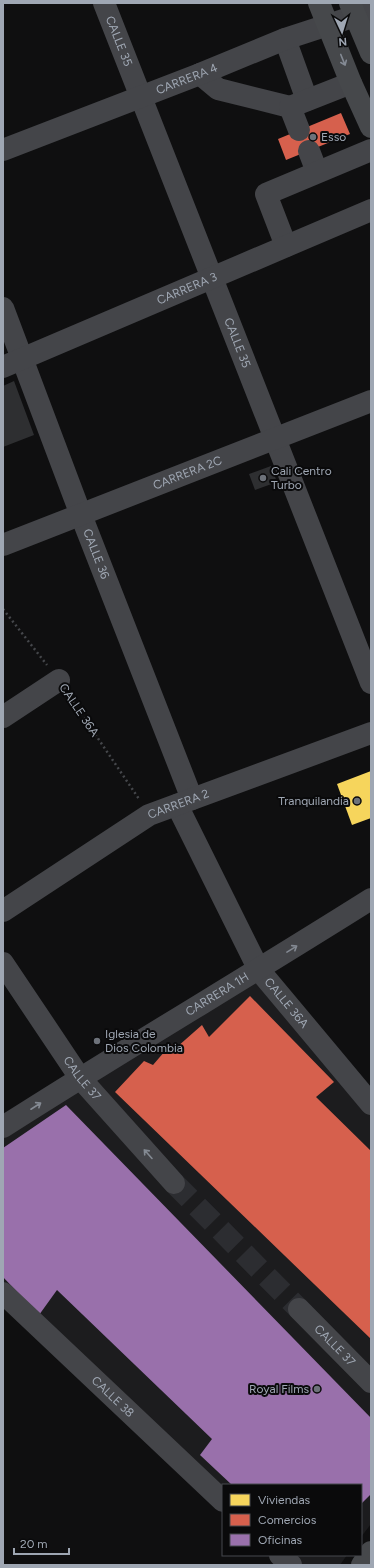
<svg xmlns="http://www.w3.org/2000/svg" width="374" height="1568" viewBox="0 0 374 1568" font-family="Figtree,sans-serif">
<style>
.built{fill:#1c1c1e}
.homes{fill:#f6d55c}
.shops{fill:#d6604d}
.offices{fill:#9970ab}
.building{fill:#2e2f31}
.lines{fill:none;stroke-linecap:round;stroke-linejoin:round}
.minor-tunnel{stroke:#2c2d31;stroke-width:22;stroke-dasharray:22 11;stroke-linecap:butt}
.path{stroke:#45474b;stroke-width:2.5;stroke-dasharray:2 3;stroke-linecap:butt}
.minor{stroke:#444549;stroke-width:22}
.major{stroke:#46484b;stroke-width:22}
.oneway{stroke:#848a94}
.oneway2{stroke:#848a93}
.poi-dot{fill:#6d727a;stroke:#0a0a0b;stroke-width:1.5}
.labels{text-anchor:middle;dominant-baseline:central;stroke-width:4;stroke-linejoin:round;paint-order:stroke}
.street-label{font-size:12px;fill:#9fa7b3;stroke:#0a0a0b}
.poi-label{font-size:12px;fill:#9fa7b3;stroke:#0a0a0b;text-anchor:start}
</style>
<rect width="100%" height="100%" fill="#0f0f10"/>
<path class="built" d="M259,970L371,1104V1524L361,1537V1485H223V1501L3,1293V1127Z
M280,1555H347L340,1565H291Z"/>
<path class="homes" d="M371,771V818L352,825L337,784Z"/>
<path class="shops" d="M341,113L350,134L286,160L278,139Z
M250,996L334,1082L316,1097L371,1151V1339L115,1092L144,1061L153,1065L171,1044L177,1047L202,1025L209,1037Z"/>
<path class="offices" d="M66,1105L371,1418V1494L361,1504V1485H232L200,1455L212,1439L57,1290L39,1315L3,1277V1148Z"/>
<path class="building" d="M14,381L34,435L3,447V386Z
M271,466L277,482L255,490L249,474Z"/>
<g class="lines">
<path class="minor-tunnel" d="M174,1183L299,1309"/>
<path class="path" d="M3,609L47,665
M70,697L139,799"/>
<g class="minor">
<path id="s1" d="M104,3L371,683"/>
<path d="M285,39L307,100"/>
<path d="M200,74L218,89L290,107"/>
<path d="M299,130L290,107L351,83"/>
<path id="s2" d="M3,150L200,74L285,39L371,11"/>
<path d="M309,151L317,172"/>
<path d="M286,246L266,194L371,150"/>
<path id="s3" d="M3,308L81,515L192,799"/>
<path id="s4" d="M3,367L371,210"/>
<path id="s5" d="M3,545L371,401"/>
<path d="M3,717L59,680"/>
<path id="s6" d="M177,805L259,970L371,1104"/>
<path id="s7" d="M3,911L149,815L371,733"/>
<path id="s8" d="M3,963L80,1078L174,1183"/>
<path id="s9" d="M3,1127C125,1049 249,976 371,899"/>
<path id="s10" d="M3,1293L223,1501"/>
<path id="s11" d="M299,1309L371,1382"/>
<path d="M280,1555L291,1565"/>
</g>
<path class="major" d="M319,3L351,83L371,127
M350,3L371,53
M362,1565L371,1552"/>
</g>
<defs><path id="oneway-shaft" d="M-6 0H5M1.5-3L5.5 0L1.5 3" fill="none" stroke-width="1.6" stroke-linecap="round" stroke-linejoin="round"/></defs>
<use class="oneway" href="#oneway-shaft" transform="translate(343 60) rotate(68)"/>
<g class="oneway2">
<use href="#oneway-shaft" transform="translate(292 949) rotate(-32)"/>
<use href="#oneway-shaft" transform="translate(36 1106) rotate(-33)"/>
<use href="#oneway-shaft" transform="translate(148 1154) rotate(-132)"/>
</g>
<g class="poi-dot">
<circle cx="313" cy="137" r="4"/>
<circle cx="263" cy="478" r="4"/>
<circle cx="357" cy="801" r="4"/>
<circle cx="97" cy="1041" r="4"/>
<circle cx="317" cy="1389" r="4"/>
</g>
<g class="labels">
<g class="street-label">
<text stroke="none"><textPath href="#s1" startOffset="41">CALLE 35</textPath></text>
<text stroke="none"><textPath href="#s2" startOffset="197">CARRERA 4</textPath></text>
<text stroke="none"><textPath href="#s4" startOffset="200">CARRERA 3</textPath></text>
<text stroke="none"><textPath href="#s1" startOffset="365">CALLE 35</textPath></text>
<text stroke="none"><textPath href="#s5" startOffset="198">CARRERA 2C</textPath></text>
<text stroke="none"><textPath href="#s3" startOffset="263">CALLE 36</textPath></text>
<text transform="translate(79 710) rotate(56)">CALLE 36A</text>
<text stroke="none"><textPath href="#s7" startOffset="206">CARRERA 2</textPath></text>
<text stroke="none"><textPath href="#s9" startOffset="252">CARRERA 1H</textPath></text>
<text stroke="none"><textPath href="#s6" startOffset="227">CALLE 36A</textPath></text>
<text stroke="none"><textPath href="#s8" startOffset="140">CALLE 37</textPath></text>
<text stroke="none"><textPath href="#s11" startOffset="51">CALLE 37</textPath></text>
<text stroke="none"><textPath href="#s10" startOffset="151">CALLE 38</textPath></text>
</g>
<g class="poi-label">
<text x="321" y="137">Esso</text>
<text x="271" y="471">Cali Centro<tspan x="271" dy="14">Turbo</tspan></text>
<text x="349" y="801" text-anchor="end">Tranquilandia</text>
<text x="105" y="1034">Iglesia de<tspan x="105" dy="14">Dios Colombia</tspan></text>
<text x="309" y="1389" text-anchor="end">Royal Films</text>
</g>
</g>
<rect width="374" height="1568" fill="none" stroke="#9fa7b3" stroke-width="8"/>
<rect x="222" y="1484" width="140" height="72" fill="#0a0a0b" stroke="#46494e"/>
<rect x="230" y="1494" width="20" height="12" fill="#f6d55c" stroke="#46494e"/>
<text x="258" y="1504" font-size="12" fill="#9fa7b3">Viviendas</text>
<rect x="230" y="1514" width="20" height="12" fill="#d6604d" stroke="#46494e"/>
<text x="258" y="1524" font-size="12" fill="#9fa7b3">Comercios</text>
<rect x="230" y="1534" width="20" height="12" fill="#9970ab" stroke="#46494e"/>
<text x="258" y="1544" font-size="12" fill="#9fa7b3">Oficinas</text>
<g transform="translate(342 32) rotate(176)" stroke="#0a0a0b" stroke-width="3" paint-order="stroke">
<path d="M0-3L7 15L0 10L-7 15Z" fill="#9fa7b3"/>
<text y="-6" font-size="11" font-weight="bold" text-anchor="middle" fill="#9fa7b3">N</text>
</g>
<path d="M14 1548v6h55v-6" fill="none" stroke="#9fa7b3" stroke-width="2"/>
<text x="20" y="1548" font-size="12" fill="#9fa7b3" stroke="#0a0a0b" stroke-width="3" paint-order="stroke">20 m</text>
</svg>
